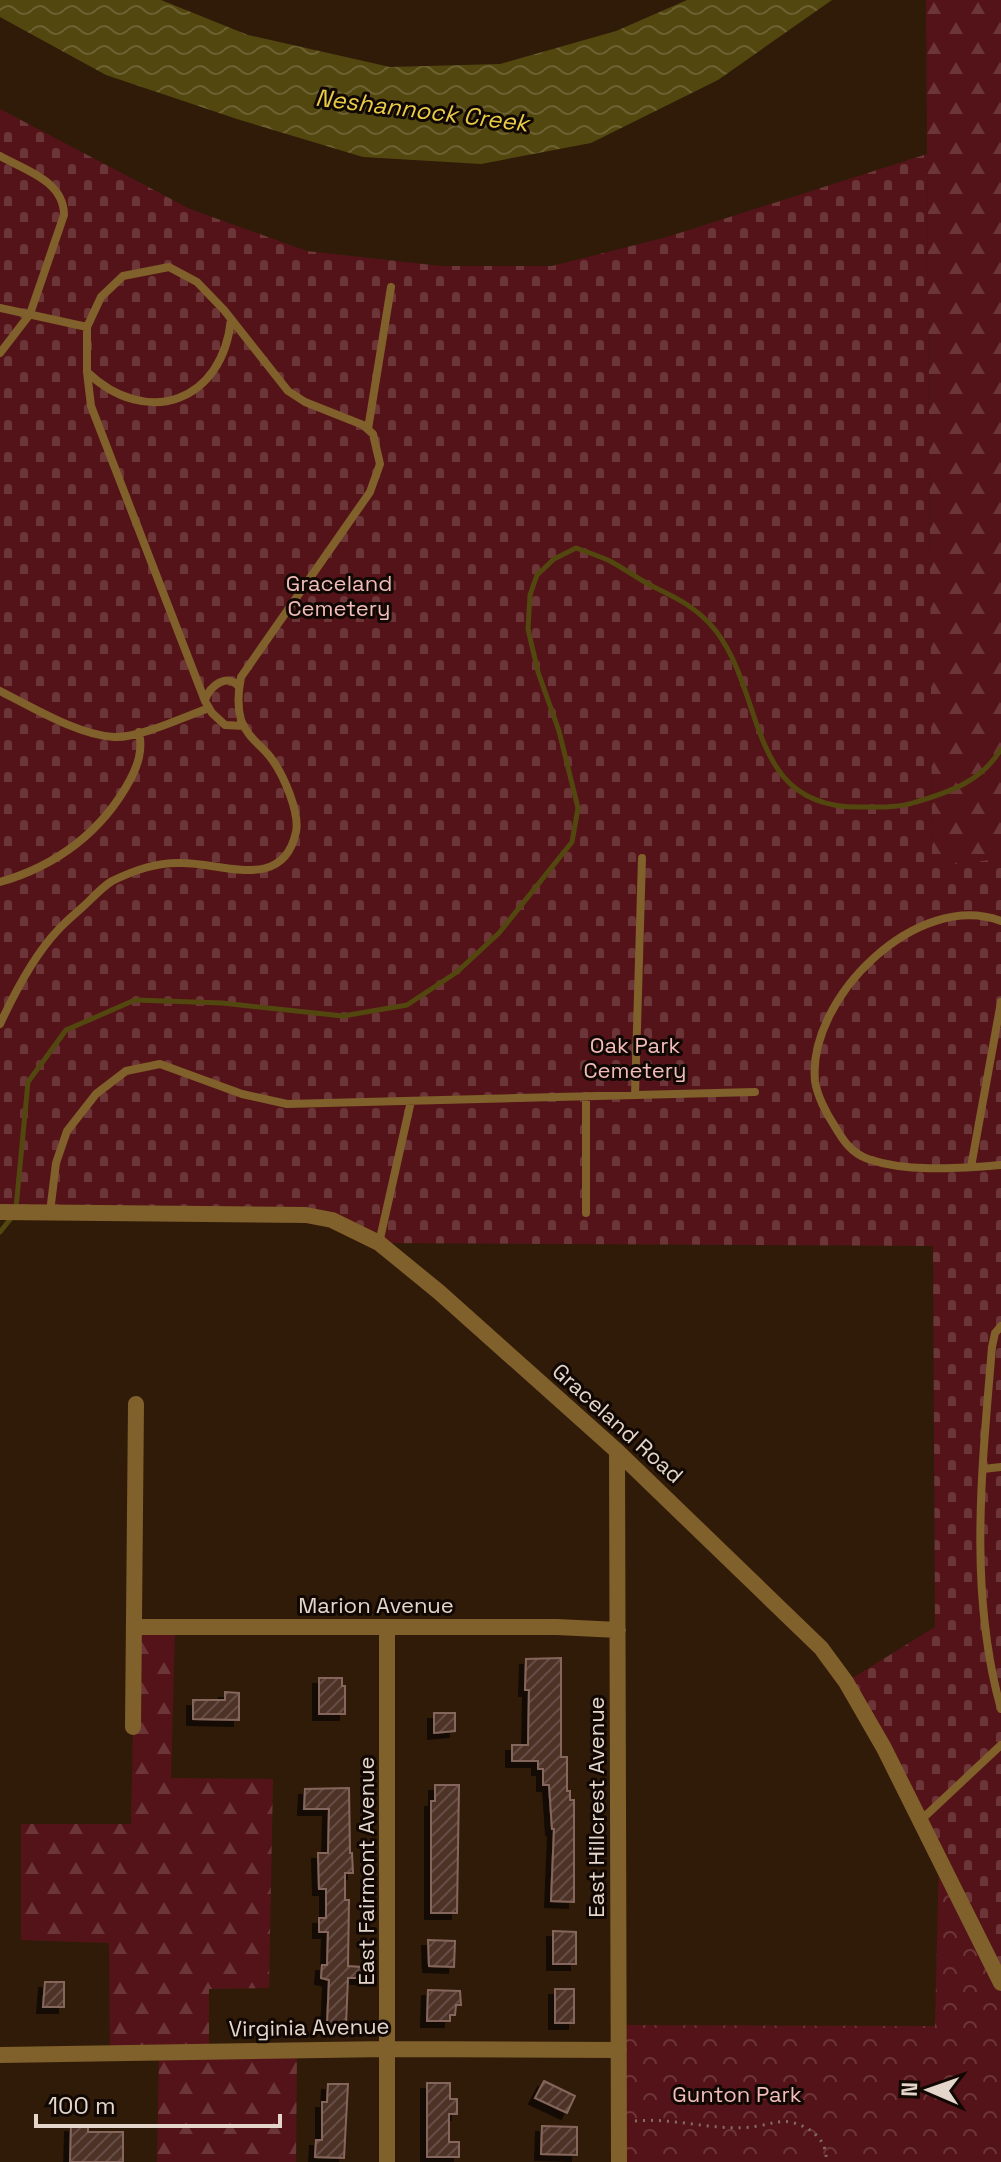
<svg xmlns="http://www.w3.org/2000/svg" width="1001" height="2162" viewBox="0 0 1001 2162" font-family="'Space Grotesk',sans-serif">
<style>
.forest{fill:url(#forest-firs)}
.cemetery{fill:url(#cemetery-stones)}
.park{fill:url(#park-crowns)}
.water{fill:url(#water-waves)}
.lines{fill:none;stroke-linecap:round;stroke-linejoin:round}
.stream{stroke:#534710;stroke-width:5}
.building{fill:url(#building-hatch);stroke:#85665b;stroke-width:2;filter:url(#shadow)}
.path{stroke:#826f60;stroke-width:3;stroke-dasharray:2 6;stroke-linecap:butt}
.lane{stroke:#80602b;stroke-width:8}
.street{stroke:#80602b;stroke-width:16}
.labels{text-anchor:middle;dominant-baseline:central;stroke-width:6;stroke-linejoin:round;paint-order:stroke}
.park-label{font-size:22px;fill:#f1bcba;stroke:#110803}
.street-label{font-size:22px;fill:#e5d6cb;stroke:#110803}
.water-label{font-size:24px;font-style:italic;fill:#e9cc45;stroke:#110803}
</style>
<defs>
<pattern id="forest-firs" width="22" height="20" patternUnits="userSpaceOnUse" patternTransform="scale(2)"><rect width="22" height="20" fill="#541318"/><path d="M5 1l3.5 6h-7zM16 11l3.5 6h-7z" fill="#6c3538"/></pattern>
<pattern id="cemetery-stones" width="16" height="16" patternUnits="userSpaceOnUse" patternTransform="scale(2)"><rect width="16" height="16" fill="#541318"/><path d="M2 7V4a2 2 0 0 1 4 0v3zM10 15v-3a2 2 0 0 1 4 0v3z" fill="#6c3538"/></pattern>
<pattern id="park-crowns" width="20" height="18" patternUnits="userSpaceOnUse" patternTransform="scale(2)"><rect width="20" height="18" fill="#541318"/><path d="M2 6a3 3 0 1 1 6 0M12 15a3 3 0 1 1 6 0" fill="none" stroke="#6c3538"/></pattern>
<pattern id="water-waves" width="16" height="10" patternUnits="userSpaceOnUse" patternTransform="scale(2)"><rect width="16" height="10" fill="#534710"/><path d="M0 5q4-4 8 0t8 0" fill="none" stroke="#6c6131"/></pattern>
<pattern id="building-hatch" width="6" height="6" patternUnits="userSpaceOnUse" patternTransform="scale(2)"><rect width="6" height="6" fill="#4d3128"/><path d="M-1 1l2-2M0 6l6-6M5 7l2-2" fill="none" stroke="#664e46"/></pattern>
<filter id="shadow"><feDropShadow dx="-6" dy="6" stdDeviation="0" flood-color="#0009"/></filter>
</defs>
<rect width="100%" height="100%" fill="#301b09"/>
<path class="forest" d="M926,0H1001V878L932,868Z
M135,1627L175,1628L171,1778L273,1779L269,1988L209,1989V2050H297L296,2162H157L159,2052L110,2054L109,1943L21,1940V1824H131Z"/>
<path class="cemetery" d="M0,109L190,209L307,251L441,266H552L667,237L927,154L932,867L990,860L1001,862V1983L846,1682L935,1627L933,1246L379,1243L332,1220L0,1212Z"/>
<path class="park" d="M939,1855L1001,1983V2162H619V2025L935,2026Z"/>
<path class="water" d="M0,0H161L248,35L390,67L500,64L616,31L687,0H832L718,80L591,143L481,164L363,157L237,119L106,75L0,17Z"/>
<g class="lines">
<path class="stream" d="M16,1208L28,1082L66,1030L135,1000L222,1003L343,1016L407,1005L457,972L499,933L572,842L578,808L559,731L538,672L528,629L530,595L537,575L554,559L576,548C587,552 599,556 610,561C625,569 638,579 652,586C677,598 698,608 716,631C767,698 746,809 862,807C880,807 898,808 916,802C950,792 982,781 1001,749
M0,1232L12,1217"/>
</g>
<path class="building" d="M561,1658V1757H567V1791H570V1800H574V1902L551,1901L554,1829H552L549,1785H543V1769H538V1761H512V1745H528L529,1690H525L526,1659Z
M319,1678H342V1686H345V1714H319Z
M225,1692L239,1693V1720L193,1719V1700H225Z
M434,1713H455V1731L434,1733Z
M435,1785H459L457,1913H431V1801H435Z
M349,1788L350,1853H352L353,1873H345V1900H349L348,1966L362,1967L361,1978H348L346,2025H327L329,1980L321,1978L322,1965H327L328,1932H319V1918H326V1889H319L318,1853H328L329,1809H304L305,1789Z
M553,1931L576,1932V1964H553Z
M428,1940L455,1941L454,1967L429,1966Z
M45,1982H64V2007H43Z
M555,1989H574V2023H555Z
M428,1990L460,1991L461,2005H456L455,2015H450V2021H427Z
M544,2081L575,2096L567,2113L535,2098Z
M427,2083H450V2099H457V2114H449V2142H459V2157H427Z
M328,2084H348L344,2158L315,2157L316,2140H322V2102H327Z
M71,2126L88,2127V2132H123V2162H70Z
M542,2126L577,2127V2155L541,2154Z"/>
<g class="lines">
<path class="path" d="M635,2121C676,2117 718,2133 758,2126C771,2124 781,2119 794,2123C813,2128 828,2142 826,2162"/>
<path class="lane" d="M0,156C25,170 64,181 64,215L30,314L0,353
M0,308L87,327
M87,372C147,429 223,402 231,319
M368,429L391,287
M0,691C32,707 78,735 114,737C137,739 186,716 209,708
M205,700C210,686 227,672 239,687
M0,882C56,866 102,832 130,780C138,765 143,750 139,732
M1001,921C918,889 807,998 815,1081C817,1095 826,1113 834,1125C842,1139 851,1153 868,1159C909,1173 959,1168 1001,1165
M0,1024C14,994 35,954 58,930C67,920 79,911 89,901C96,894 104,886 112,881C135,870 157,862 182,863C224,863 283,892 296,832C300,812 283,774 271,758C261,745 247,737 241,720C237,706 238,692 241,677L370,492L380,464L373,434L363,425L305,402L288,391L224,310L197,282L169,267L123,276L101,297L87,327V372L91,406L205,701L212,713L225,725L244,726
M635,1095L642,858
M971,1167L1001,1002
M50,1212L56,1163L67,1131L96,1094L126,1071L160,1064L242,1094L287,1104L755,1092
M586,1213V1096
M379,1243L411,1101
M1001,1326L995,1333L992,1347C982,1468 968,1591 1001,1709
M983,1469L1001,1467
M921,1820L1001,1745"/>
<path class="street" d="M0,1212L306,1215L332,1220L379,1243L439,1292L617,1451L821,1648L846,1682L884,1748L1001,1983
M617,1451L619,2162
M135,1627H557L618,1630
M133,1727L136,1404
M0,2055L388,2049L619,2050
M387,2162V1627"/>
</g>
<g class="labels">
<g class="park-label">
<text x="339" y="583">Graceland<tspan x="339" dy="25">Cemetery</tspan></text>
<text x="635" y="1045">Oak Park<tspan x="635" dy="25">Cemetery</tspan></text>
<text x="737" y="2094">Gunton Park</text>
</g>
<g class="street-label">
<text transform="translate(618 1423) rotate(42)">Graceland Road</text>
<text x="376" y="1605">Marion Avenue</text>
<text transform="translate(596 1807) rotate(-90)">East Hillcrest Avenue</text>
<text transform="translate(366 1871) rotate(-90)">East Fairmont Avenue</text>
<text transform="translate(309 2027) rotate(-1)">Virginia Avenue</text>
</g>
<g class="water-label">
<text transform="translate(422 110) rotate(7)">Neshannock Creek</text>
</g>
</g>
<g transform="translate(929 2090) rotate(272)" stroke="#110803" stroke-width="6" paint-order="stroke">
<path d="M0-6L14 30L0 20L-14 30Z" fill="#e5d6cb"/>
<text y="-12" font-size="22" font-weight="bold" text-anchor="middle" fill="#e5d6cb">N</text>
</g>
<path d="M36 2114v12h244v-12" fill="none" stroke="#e5d6cb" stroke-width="4"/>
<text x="48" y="2114" font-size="24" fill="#e5d6cb" stroke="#110803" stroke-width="6" paint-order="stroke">100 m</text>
</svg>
